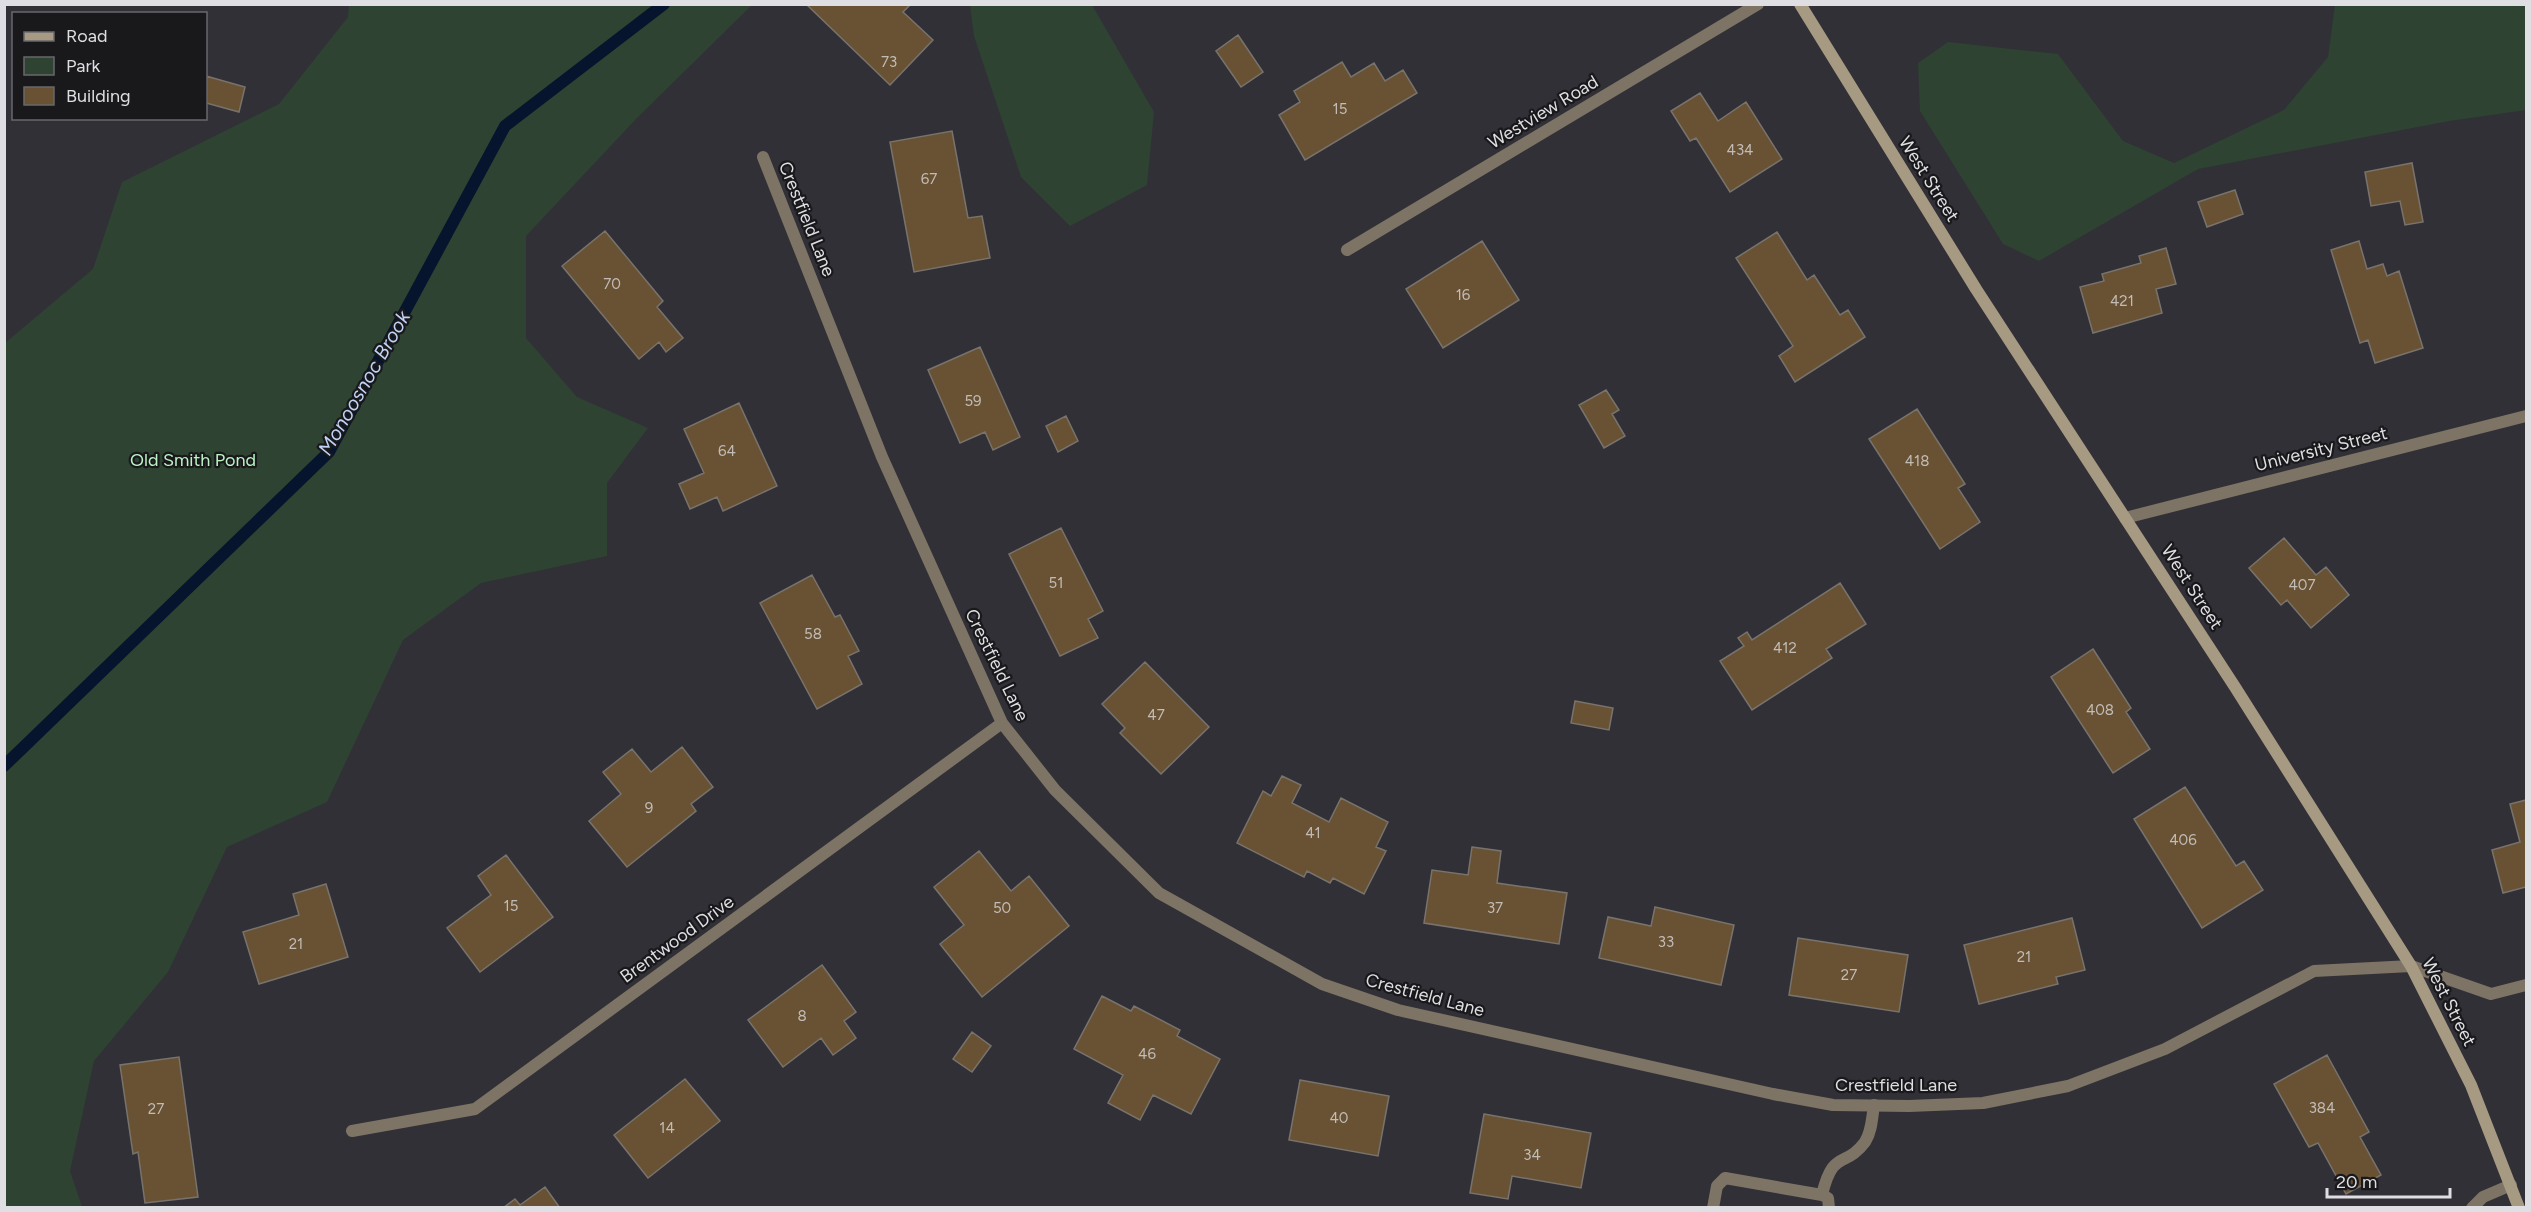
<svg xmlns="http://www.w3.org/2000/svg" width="2531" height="1212" viewBox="0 0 2531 1212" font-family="Figtree,sans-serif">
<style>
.green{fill:#2e4332}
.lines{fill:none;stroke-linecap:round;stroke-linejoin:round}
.stream{stroke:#06142d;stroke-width:12}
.building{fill:#695233;stroke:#78736d;stroke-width:1.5}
.service{stroke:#7d7465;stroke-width:12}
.minor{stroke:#7d7465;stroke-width:12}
.secondary{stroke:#a79a82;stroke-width:12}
.labels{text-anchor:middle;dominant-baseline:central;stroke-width:4.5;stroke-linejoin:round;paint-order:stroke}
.number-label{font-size:15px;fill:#c2bcb7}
.street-label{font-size:18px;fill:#dfdfe3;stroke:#19191c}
.park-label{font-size:18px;fill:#bcf3c5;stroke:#19191c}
.water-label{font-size:20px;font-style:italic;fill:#c0d3f5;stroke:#19191c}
</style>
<rect width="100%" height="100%" fill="#313037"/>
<path class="green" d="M349,5H752L636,119L526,236V338L577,397L648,428L607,483V556L481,583L403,640L327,802L227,847L168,972L94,1061L70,1171L82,1207H5V343L93,269L122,182L279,104L348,17Z
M970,5H1092L1154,112L1147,185L1070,226L1021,177L974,36Z
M2335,5H2526V110L2449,121L2198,169L2039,261L2003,244L1920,111L1918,63L1948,42L2058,54L2123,141L2174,163L2284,110L2328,57Z"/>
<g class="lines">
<path class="stream" d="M4,766L329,452L505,126L664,4"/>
</g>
<path class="building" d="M806,4H911L903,12L933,40L890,85Z
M1238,35L1263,72L1241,87L1216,51Z
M1342,62L1351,77L1374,63L1385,81L1403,70L1417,93L1305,160L1279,115L1300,102L1294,91Z
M206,76L245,87L239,112L206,103Z
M1700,93L1718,121L1746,102L1782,159L1730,192L1696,138L1690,141L1671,111Z
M952,131L968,218L982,216L990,258L914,272L890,142Z
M2412,163L2423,222L2405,225L2400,201L2371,206L2365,172Z
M2235,190L2243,214L2207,227L2198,202Z
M605,231L663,301L657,307L683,338L666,352L659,342L639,359L562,266Z
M1777,232L1807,280L1814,275L1840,315L1848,310L1865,337L1795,382L1779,356L1793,346L1736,258Z
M1482,241L1519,300L1443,348L1406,289Z
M2359,241L2367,269L2383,264L2387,276L2399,271L2423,348L2375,363L2368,340L2360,343L2331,250Z
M2166,248L2176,284L2156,289L2162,313L2093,333L2080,287L2104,281L2102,274L2141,263L2139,256Z
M980,347L1020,437L993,450L985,432L960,443L928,370Z
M1606,390L1619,410L1612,414L1625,436L1604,448L1579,405Z
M739,403L777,486L723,511L717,497L690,509L679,484L704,473L684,429Z
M1917,409L1965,484L1958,488L1980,522L1940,549L1869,439Z
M1066,416L1078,441L1058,452L1046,426Z
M1061,528L1103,611L1088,619L1098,638L1060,656L1009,554Z
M2284,538L2316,575L2326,567L2349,595L2311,628L2287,600L2281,605L2249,568Z
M812,575L835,617L840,615L859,651L848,656L862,684L817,709L760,603Z
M1840,583L1866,624L1826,649L1832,658L1752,710L1720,661L1744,646L1738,638L1747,632L1752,640Z
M2093,649L2131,708L2126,712L2150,749L2113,773L2051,677Z
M1145,662L1209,727L1161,774L1120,733L1125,728L1102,704Z
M1575,701L1613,708L1609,730L1571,723Z
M682,747L713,787L691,804L696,811L627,867L589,821L621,794L603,772L632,749L651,772Z
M1282,776L1301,785L1292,803L1329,822L1341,798L1388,822L1376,847L1386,851L1364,894L1333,878L1330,883L1307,871L1304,877L1237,843L1263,791L1271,796Z
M2185,787L2236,866L2244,861L2263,890L2202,928L2134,819Z
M2526,800V887L2503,893L2492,850L2520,842L2510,804Z
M1472,847L1501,851L1497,883L1567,893L1559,944L1424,923L1432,870L1468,875Z
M979,851L1011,891L1029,876L1069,926L982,997L940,944L964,925L934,887Z
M506,855L553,917L480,972L447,928L491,895L478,876Z
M326,884L348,957L259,984L243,932L299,915L293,894Z
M1655,907L1734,925L1721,985L1599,958L1608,917L1651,926Z
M2072,918L2085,970L2056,977L2058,984L1979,1004L1964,945Z
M1798,938L1908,955L1899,1012L1789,995Z
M822,965L856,1012L844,1021L856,1038L833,1055L821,1038L783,1067L748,1020Z
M1102,996L1131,1011L1134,1006L1180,1030L1177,1036L1220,1059L1191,1114L1153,1095L1140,1120L1108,1103L1123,1075L1074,1049Z
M972,1032L991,1046L972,1072L953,1059Z
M2327,1055L2369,1132L2360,1137L2381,1175L2346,1194L2318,1143L2309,1147L2274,1084Z
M179,1057L198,1197L145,1203L138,1152L133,1154L120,1065Z
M685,1079L720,1121L648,1178L614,1135Z
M1300,1080L1389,1096L1378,1156L1289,1140Z
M1484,1114L1591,1133L1581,1188L1512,1176L1508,1199L1470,1193Z
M545,1187L560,1208H503L515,1199L520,1205Z"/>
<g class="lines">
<path class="service" d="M1822,1195C1833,1148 1845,1169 1865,1142C1872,1131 1872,1117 1874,1105
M1713,1208L1717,1186L1725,1178L1822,1195L1828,1198L1829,1208
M2472,1208L2483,1197L2511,1185"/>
<path class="minor" d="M763,157L882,457L1002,723L1055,790L1159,893L1322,984L1398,1010L1773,1094L1833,1105L1909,1106L1983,1103L2068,1086L2165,1049L2314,971L2411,966L2491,994L2526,985
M1347,250L1758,4
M2125,518L2526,416
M352,1131L475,1109L1002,723"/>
<path class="secondary" d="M1800,4L1976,289L2235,687L2411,966L2471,1085L2519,1208"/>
</g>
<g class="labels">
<g class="number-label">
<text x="889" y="62">73</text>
<text x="1340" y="109">15</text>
<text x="1740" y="150">434</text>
<text x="929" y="179">67</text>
<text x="612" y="284">70</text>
<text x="1463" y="295">16</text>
<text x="2122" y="301">421</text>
<text x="973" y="401">59</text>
<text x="727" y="451">64</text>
<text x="1917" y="461">418</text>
<text x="1056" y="583">51</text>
<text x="2302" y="585">407</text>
<text x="813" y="634">58</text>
<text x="1785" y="648">412</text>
<text x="2100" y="710">408</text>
<text x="1156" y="715">47</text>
<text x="649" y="808">9</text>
<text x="1313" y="833">41</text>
<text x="2183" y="840">406</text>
<text x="511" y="906">15</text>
<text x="1002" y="908">50</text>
<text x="1495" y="908">37</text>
<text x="1666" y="942">33</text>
<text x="296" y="944">21</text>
<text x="2024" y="957">21</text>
<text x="1849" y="975">27</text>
<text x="802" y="1016">8</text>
<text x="1147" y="1054">46</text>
<text x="2322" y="1108">384</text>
<text x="156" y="1109">27</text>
<text x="1339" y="1118">40</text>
<text x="667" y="1128">14</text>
<text x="1532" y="1155">34</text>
</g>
<g class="street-label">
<text transform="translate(1543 112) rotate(-31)">Westview Road</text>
<text transform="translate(1929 179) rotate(58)">West Street</text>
<text transform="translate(807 219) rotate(68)">Crestfield Lane</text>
<text transform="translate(2321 449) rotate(-14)">University Street</text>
<text transform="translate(2192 587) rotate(57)">West Street</text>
<text transform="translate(997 665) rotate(64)">Crestfield Lane</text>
<text transform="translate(677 939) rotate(-36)">Brentwood Drive</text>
<text transform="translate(1425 995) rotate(15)">Crestfield Lane</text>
<text transform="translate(2449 1002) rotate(63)">West Street</text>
<text x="1896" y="1085">Crestfield Lane</text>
</g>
<g class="park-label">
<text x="193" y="460">Old Smith Pond</text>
</g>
<g class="water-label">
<text transform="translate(364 383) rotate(-60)">Monoosnoc Brook</text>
</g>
</g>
<rect width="2531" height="1212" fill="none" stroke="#dfdfe3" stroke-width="12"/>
<rect x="12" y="12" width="195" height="108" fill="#19191c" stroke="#68686c" stroke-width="1.5"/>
<rect x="24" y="32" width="30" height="9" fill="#a79a82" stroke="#68686c" stroke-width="1.5"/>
<text x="66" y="42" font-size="18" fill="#dfdfe3">Road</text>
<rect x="24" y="57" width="30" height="18" fill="#2e4332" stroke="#68686c" stroke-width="1.5"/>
<text x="66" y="72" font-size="18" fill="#dfdfe3">Park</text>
<rect x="24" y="87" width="30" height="18" fill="#695233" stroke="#68686c" stroke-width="1.5"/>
<text x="66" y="102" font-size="18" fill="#dfdfe3">Building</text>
<path d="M2327 1188v9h123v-9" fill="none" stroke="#dfdfe3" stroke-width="3"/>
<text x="2336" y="1188" font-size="18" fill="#dfdfe3" stroke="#19191c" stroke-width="4.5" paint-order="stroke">20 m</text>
</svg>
